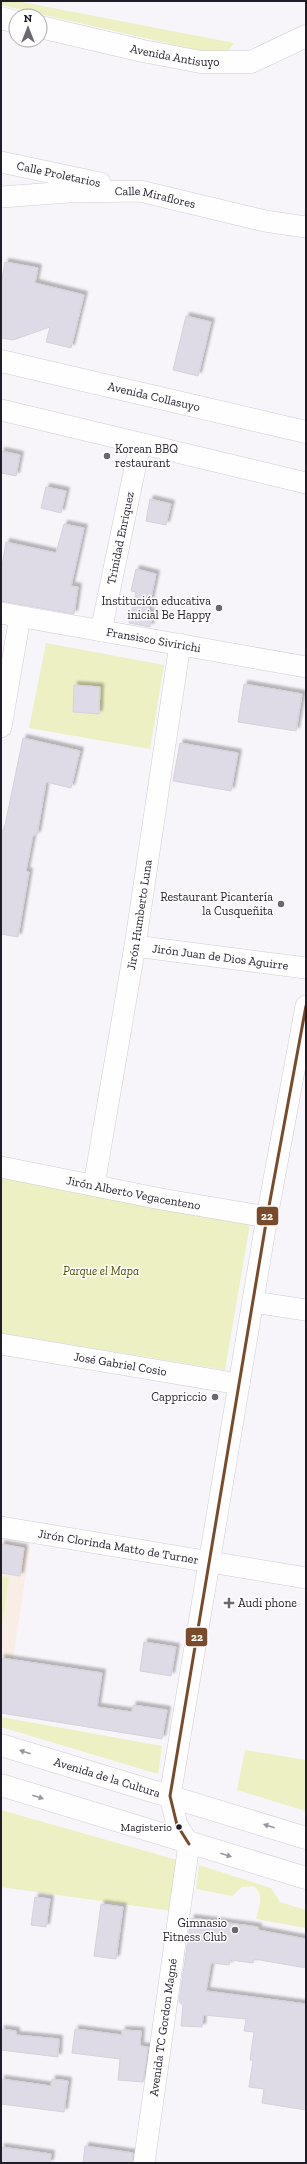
<svg xmlns="http://www.w3.org/2000/svg" width="307" height="2164" viewBox="0 0 307 2164" font-family="'Zilla Slab',serif">
<style>
.education{fill:#f8eee6}
.green{fill:#edf0c2}
.building{fill:#dedbe6;stroke:#d5d2db;filter:url(#shadow)}
.lines{fill:none;stroke-linecap:round;stroke-linejoin:round}
.minor-casing{stroke:#ceccd4;stroke-width:22}
.tertiary-casing{stroke:#ceccd4;stroke-width:23}
.primary-casing{stroke:#ceccd4;stroke-width:23}
.trunk-casing{stroke:#ceccd4;stroke-width:23}
.minor{stroke:#fefefe;stroke-width:21}
.tertiary{stroke:#fefefe;stroke-width:22}
.primary{stroke:#fefefe;stroke-width:22}
.trunk{stroke:#fefefe;stroke-width:22}
.bus-1-casing{stroke:#fff;stroke-width:6}
.bus-1{stroke:#7a4b2a;stroke-width:3}
.oneway{fill:#9a989e}
.poi-dot{fill:#6b6872;stroke:#fff;stroke-width:1.5}
.bus-dot{fill:#201c28;stroke:#fff;stroke-width:1.5}
.labels{text-anchor:middle;dominant-baseline:central;stroke-width:3;stroke-linejoin:round;paint-order:stroke}
.bus-label{font-size:11px;fill:#201c28;stroke:#fff;text-anchor:end}
.street-label{font-size:12px;fill:#201c28;stroke:#fff}
.poi-label{font-size:12px;fill:#201c28;stroke:#fff;text-anchor:end}
.park-label{font-size:12px;font-style:italic;fill:#4e5100;stroke:#fff}
.line-badge{stroke:#fff;stroke-width:1.5}
.badge-label{font-size:11px;text-anchor:middle;font-weight:bold;fill:#fff}
</style>
<defs>
<filter id="shadow"><feDropShadow dx="3.5" dy="-3.5" stdDeviation="1" flood-color="#0004"/></filter>
</defs>
<rect width="100%" height="100%" fill="#f7f5fa"/>
<path class="education" d="M1,1542L30,1547L11,1672L1,1670Z"/>
<path class="green" d="M1,1H17L234,43L227,53H210L1,5Z
M46,643L164,665L150,749L29,728Z
M1,1177L251,1218L225,1370L1,1333Z
M1,1576L9,1577L2,1628H1Z
M1,1717L162,1746L158,1774L1,1727Z
M245,1750L306,1760V1811L237,1790Z
M1,1810L177,1860L172,1911L1,1887Z
M199,1865L271,1888L280,1902L306,1910V1928L256,1919C259,1907 265,1896 254,1886L242,1887L232,1896L196,1889Z"/>
<path class="building" d="M5,262L38,268L35,283L84,295L71,348L46,342L50,327L13,340L1,338V285Z
M186,316L211,322L198,376L173,370Z
M1,451L20,455L16,476L1,473Z
M46,487L66,491L61,513L41,508Z
M150,499L171,504L166,525L146,521Z
M64,524L84,528L71,586L78,587L74,614L1,601V572L6,542L56,553Z
M136,569L156,574L148,612L153,613L150,627L129,623L136,592L131,591Z
M244,684L302,694L296,731L238,722Z
M74,685L100,687L99,714L73,712Z
M23,738L80,751L71,788L46,782L37,835H33L26,871L29,872L18,937L1,934V830H4Z
M180,743L238,753L231,791L173,781Z
M1,1544L24,1548L20,1576L1,1573Z
M144,1642L176,1647L171,1676L140,1671Z
M1,1658L102,1673L97,1707L132,1712L133,1705L167,1710L162,1739L1,1713Z
M35,1897L50,1899L46,1927L31,1925Z
M101,1904L123,1907L116,1959L94,1956Z
M191,1918L258,1927V1930L306,1939V1968L254,1959L253,1963L230,1960L229,1965L211,1963L206,1991L306,2004V2110L262,2103L264,2089L249,2087L253,2060H250L254,2032L244,2031L246,2019L203,2015L202,2027L181,2026L183,2005L179,2002Z
M1,2029L16,2031V2035L59,2039L58,2057L1,2050Z
M75,2029L122,2035V2030L141,2031L140,2046L148,2047L143,2082L118,2080L120,2059L72,2053Z
M1,2079L51,2086L52,2079L68,2081L64,2112L1,2104Z
M85,2146L133,2153L132,2163H83Z
M1,2147L51,2154L50,2163H1Z"/>
<g class="lines">
<defs>
<g id="minor">
<path id="s1" d="M1,162L100,183"/>
<path id="s2" d="M1,197L69,192L140,191L265,221L306,227"/>
<path d="M1,410L306,483"/>
<path id="s3" d="M1,613L306,667"/>
<path id="s4" d="M101,631L140,444"/>
<path d="M1,727L20,617"/>
<path id="s5" d="M135,946L306,968"/>
<path id="s6" d="M1,1167L161,1199L267,1217"/>
<path id="s7" d="M94,1185L135,946L180,644"/>
<path d="M253,1302L306,1310"/>
<path id="s8" d="M1,1344L239,1384"/>
<path id="s9" d="M1,1527L306,1578"/>
<path id="s10" d="M144,2163L189,1844L177,1825L170,1796L267,1217L306,1006"/>
</g>
<g id="tertiary">
<path d="M1,18L16,22"/>
<path id="s11" d="M40,27L143,51L201,62H251L306,36"/>
</g>
<g id="primary">
<path id="s12" d="M1,361L306,432"/>
</g>
<g id="trunk">
<path id="s13" d="M1,1745L306,1838"/>
<path d="M1,1785L306,1878"/>
</g>
</defs>
<use href="#minor" class="minor-casing"/>
<use href="#tertiary" class="tertiary-casing"/>
<use href="#primary" class="primary-casing"/>
<use href="#trunk" class="trunk-casing"/>
<use href="#minor" class="minor"/>
<use href="#tertiary" class="tertiary"/>
<use href="#primary" class="primary"/>
<use href="#trunk" class="trunk"/>
<defs>
<path id="bus-1" d="M189,1844L177,1825L170,1796L267,1217L306,1006"/>
</defs>
<use href="#bus-1" class="bus-1-casing"/>
<use href="#bus-1" class="bus-1"/>
</g>
<defs><path id="oneway-solid" d="M-6-.8H1V-3.2L6.5 0L1 3.2V.8H-6Z"/></defs>
<g class="oneway">
<use href="#oneway-solid" transform="translate(25 1752) rotate(-163)"/>
<use href="#oneway-solid" transform="translate(38 1797) rotate(17)"/>
<use href="#oneway-solid" transform="translate(269 1826) rotate(-163)"/>
<use href="#oneway-solid" transform="translate(226 1855) rotate(17)"/>
</g>
<g class="poi-dot">
<circle cx="107" cy="456" r="4"/>
<circle cx="219" cy="608" r="4"/>
<circle cx="281" cy="904" r="4"/>
<circle cx="215" cy="1397" r="4"/>
<path d="M227 1597h4v4h4v4h-4v4h-4v-4h-4v-4h4z"/>
<circle cx="235" cy="1930" r="4"/>
</g>
<circle class="bus-dot" cx="179" cy="1827" r="3.5"/>
<g class="labels">
<g class="bus-label">
<text x="172" y="1827">Magisterio</text>
</g>
<g class="street-label">
<text stroke="none"><textPath href="#s11" startOffset="138">Avenida Antisuyo</textPath></text>
<text stroke="none"><textPath href="#s1" startOffset="59">Calle Proletarios</textPath></text>
<text stroke="none"><textPath href="#s2" startOffset="155">Calle Miraflores</textPath></text>
<text stroke="none"><textPath href="#s12" startOffset="157">Avenida Collasuyo</textPath></text>
<text stroke="none"><textPath href="#s4" startOffset="95">Trinidad Enriquez</textPath></text>
<text stroke="none"><textPath href="#s3" startOffset="155">Fransisco Sivirichi</textPath></text>
<text stroke="none"><textPath href="#s7" startOffset="274">Jirón Humberto Luna</textPath></text>
<text stroke="none"><textPath href="#s5" startOffset="86">Jirón Juan de Dios Aguirre</textPath></text>
<text stroke="none"><textPath href="#s6" startOffset="135">Jirón Alberto Vegacenteno</textPath></text>
<text stroke="none"><textPath href="#s8" startOffset="121">José Gabriel Cosio</textPath></text>
<text stroke="none"><textPath href="#s9" startOffset="119">Jirón Clorinda Matto de Turner</textPath></text>
<text stroke="none"><textPath href="#s13" startOffset="111">Avenida de la Cultura</textPath></text>
<text stroke="none"><textPath href="#s10" startOffset="137">Avenida TC Gordon Magné</textPath></text>
</g>
<g class="poi-label">
<text x="115" y="449" text-anchor="start">Korean BBQ<tspan x="115" dy="14">restaurant</tspan></text>
<text x="211" y="601">Institución educativa<tspan x="211" dy="14">inicial Be Happy</tspan></text>
<text x="273" y="897">Restaurant Picantería<tspan x="273" dy="14">la Cusqueñita</tspan></text>
<text x="207" y="1397">Cappriccio</text>
<text x="238" y="1603" text-anchor="start">Audi phone</text>
<text x="227" y="1923">Gimnasio<tspan x="227" dy="14">Fitness Club</tspan></text>
</g>
<g class="park-label">
<text x="101" y="1271">Parque el Mapa</text>
</g>
</g>
<g class="line-badge">
<rect x="256" y="1206" width="23" height="20" rx="4" fill="#7a4b2a"/>
<rect x="185" y="1627" width="23" height="20" rx="4" fill="#7a4b2a"/>
</g>
<g class="badge-label">
<text x="267" y="1220">22</text>
<text x="197" y="1641">22</text>
</g>
<rect width="307" height="2164" fill="none" stroke="#201c28" stroke-width="4"/>
<g transform="translate(28 28)"><circle r="19" fill="#ffffff" stroke="#a6a4a9"/>
<path d="M0-3L7 15L0 10L-7 15Z" fill="#6b6872"/>
<text y="-6" font-size="11" font-weight="bold" text-anchor="middle" fill="#201c28">N</text>
</g>
</svg>
